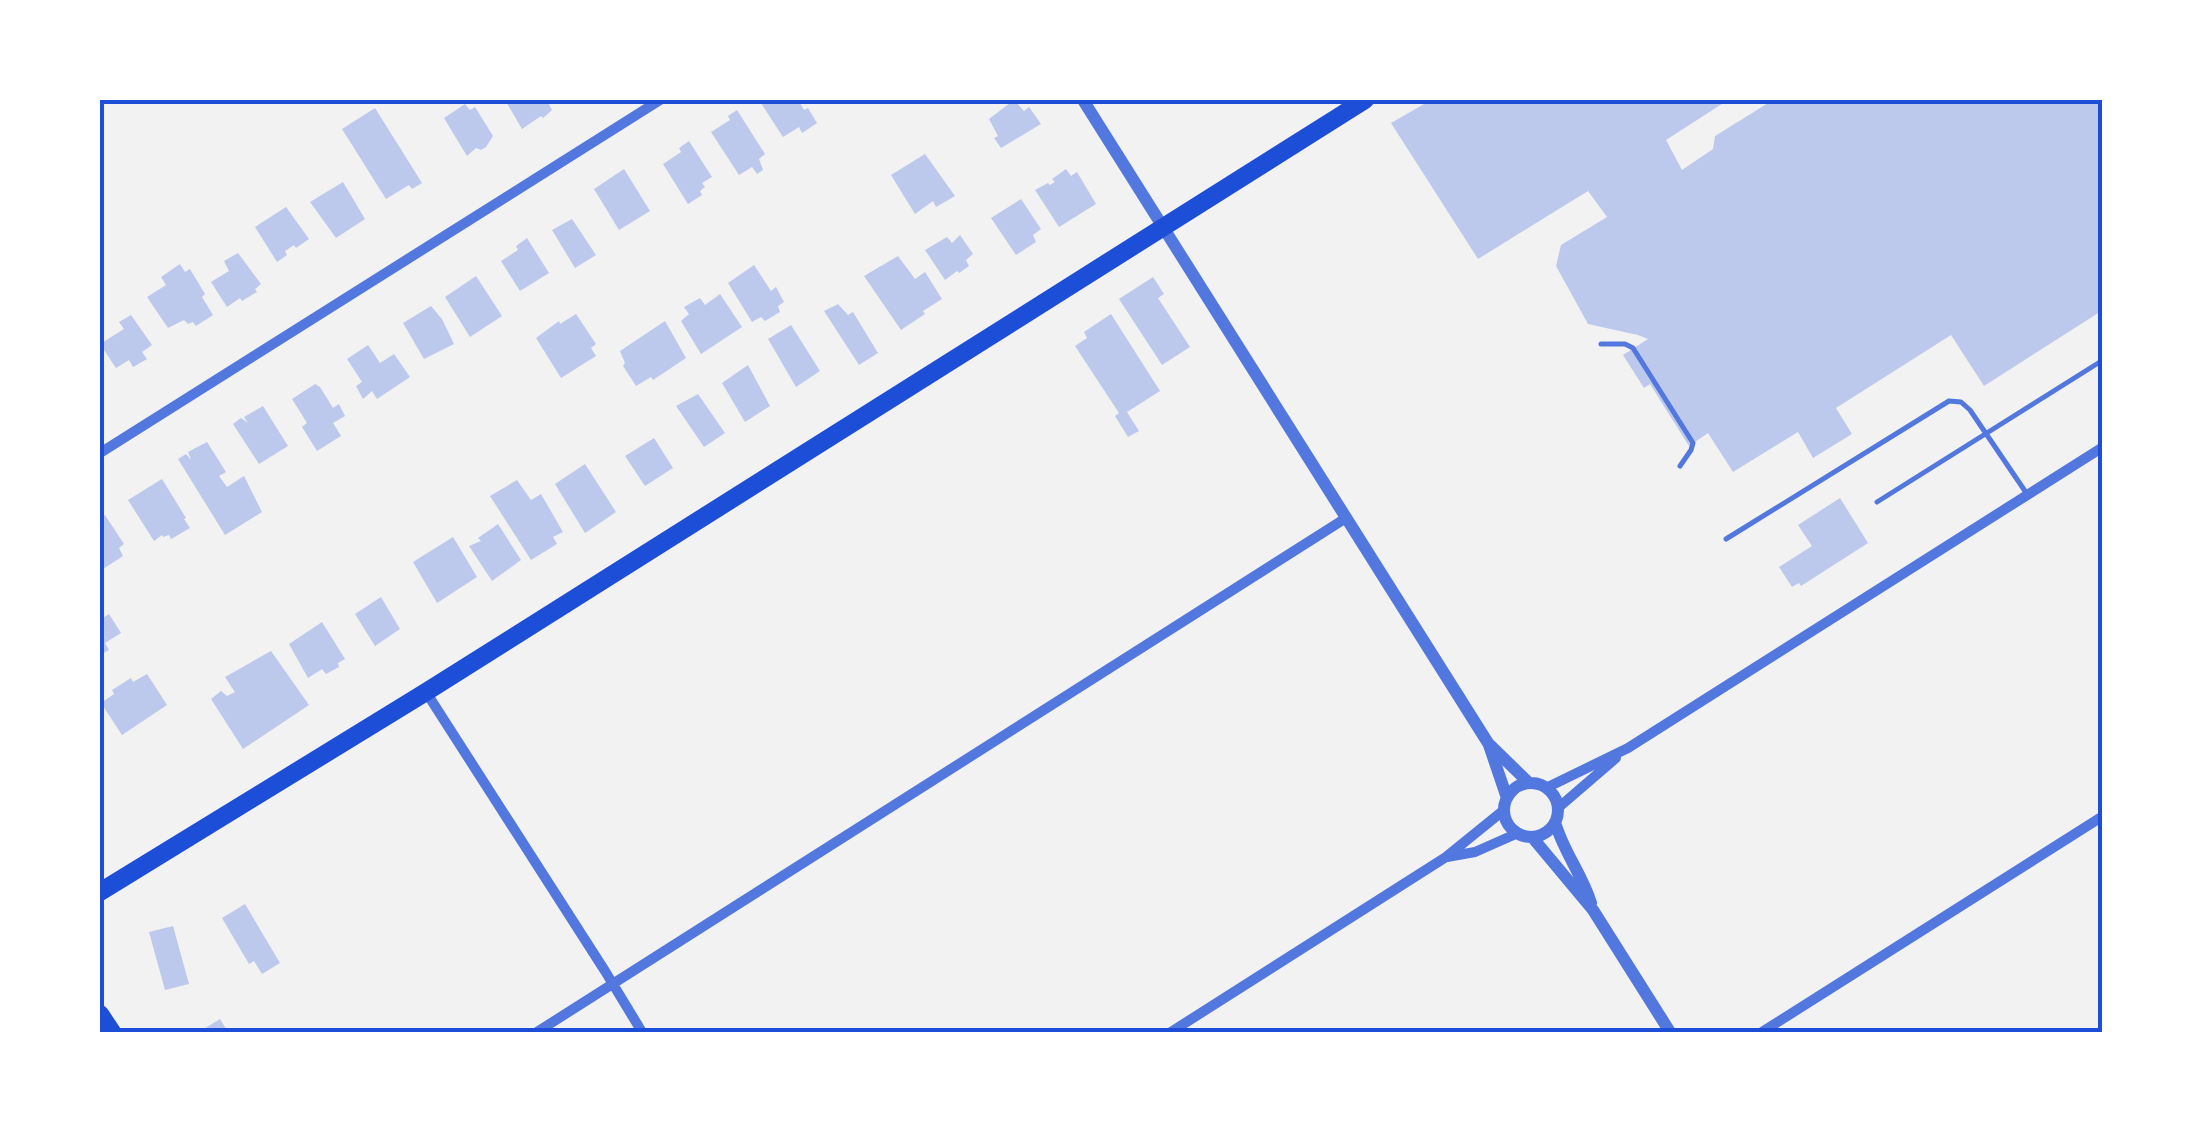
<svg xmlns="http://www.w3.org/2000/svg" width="2203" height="1132" viewBox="0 0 2203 1132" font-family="'DM Sans',sans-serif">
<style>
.building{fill:#bdc9ec}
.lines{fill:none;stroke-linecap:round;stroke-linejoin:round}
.service{stroke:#5277de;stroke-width:5}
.minor{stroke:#5277de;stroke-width:10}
.tertiary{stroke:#5277de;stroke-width:12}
.primary{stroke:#1d4ed8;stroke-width:18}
.neatline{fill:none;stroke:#1d4ed8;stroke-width:4}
</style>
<rect width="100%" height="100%" fill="#f2f2f2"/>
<path class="building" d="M505,100H547L552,110L543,118L541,116L522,129Z
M759,100H798L804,110L808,108L817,123L802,133L799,127L783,137Z
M1014,100L1024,111L1029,107L1041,124L1001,148L994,138L998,136L989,119Z
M1431,100H1728L1666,140L1682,170L1713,149L1715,136L1773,100H2103V310L1984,386L1951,335L1836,408L1852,434L1813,458L1798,432L1733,472L1708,433L1689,446L1650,384L1644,388L1623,355L1648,339L1638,335L1588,324L1556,266L1561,245L1607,217L1588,191L1478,259L1391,123Z
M465,104L470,110L475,107L493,136L486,147L481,150L476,148L467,156L444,118Z
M375,108L422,183L412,189L409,185L386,199L342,129Z
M737,110L765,154L759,159L763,170L757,174L752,167L739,175L711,132L730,120L728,116Z
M689,141L712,177L702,183L705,187L700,191L702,195L688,204L663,164L681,152L679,148Z
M925,154L955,196L936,207L933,201L915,214L891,175Z
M624,169L650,211L619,230L594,189Z
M1066,169L1071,176L1077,172L1096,204L1059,227L1035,190L1048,183L1050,185L1055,182L1052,179Z
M343,182L365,219L336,238L310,202Z
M1021,199L1041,229L1033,235L1036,242L1016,255L991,218Z
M286,207L309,239L296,248L294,245L285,251L287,255L277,262L255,227Z
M572,219L596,255L575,268L552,230Z
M960,235L973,254L966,260L969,266L959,273L957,271L945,280L925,250L947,237L952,243Z
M527,238L549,273L520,291L501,261L518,250L516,246Z
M238,253L261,284L255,289L257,292L242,301L240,298L227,307L211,282L229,271L224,261Z
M898,256L915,279L925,272L942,299L923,311L925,314L901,330L864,276Z
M180,264L185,272L190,269L205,294L202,297L213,315L196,326L193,322L188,324L184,320L168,328L147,297L166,285L161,277Z
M754,265L771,291L776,287L784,302L778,306L780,312L765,321L761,317L752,322L728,283Z
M476,276L502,316L470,337L445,297Z
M1153,277L1164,294L1158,298L1190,347L1162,365L1119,299Z
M720,294L742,327L701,354L681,321L689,314L684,307L700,298L705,305Z
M838,304L848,315L853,312L878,353L859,365L824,311Z
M431,306L442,319L454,344L424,359L403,323Z
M576,314L596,344L591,348L596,356L561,378L536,338L559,321L560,324Z
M1111,314L1160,391L1127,412L1139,431L1128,437L1115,416L1119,413L1075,346L1087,338L1084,332Z
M131,315L152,345L142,352L147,359L133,367L129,360L116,368L100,344L124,329L119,322Z
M665,321L686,358L653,380L651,377L636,386L623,366L625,363L620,351Z
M791,325L820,371L796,387L768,339Z
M368,345L380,363L394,354L410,377L377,399L372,391L363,399L356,386L362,382L347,359Z
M748,365L770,406L745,422L722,383Z
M315,384L320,387L333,408L339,404L345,416L333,423L341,436L317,451L302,427L307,423L292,399Z
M698,394L725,433L704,447L676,406Z
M263,406L288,446L259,464L233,424L241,418L248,423L244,417Z
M654,438L673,468L645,486L625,456Z
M207,442L226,472L219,476L227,487L244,476L262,512L225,535L178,459L186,454L191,460L188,452Z
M585,464L616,512L585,533L555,484Z
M162,479L186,518L184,519L190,528L171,539L169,535L163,537L162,535L154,541L128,500Z
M517,480L531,500L541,494L563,532L553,537L557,544L531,560L490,496Z
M1840,498L1868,543L1801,586L1799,583L1792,587L1779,567L1812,546L1798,525Z
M105,515L124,544L119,548L123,556L100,571V519Z
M498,524L521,560L492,581L469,546L481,541L478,538Z
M453,537L477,577L437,603L413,562Z
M381,597L400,629L375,646L355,614Z
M109,614L121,633L105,643L109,650L100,655V620Z
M322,622L345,659L338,663L339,667L326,674L322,669L308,678L289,644Z
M271,651L309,705L243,749L211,699L221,691L227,696L235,692L225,677Z
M147,674L167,705L122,735L101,703L114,694L112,690L131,678L133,682Z
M245,904L280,963L262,974L254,961L249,964L222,918Z
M173,926L189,984L165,990L149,932Z
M220,1019L228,1032H199Z"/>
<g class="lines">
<path class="service" d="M1601,344H1625L1633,348L1693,443L1691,450L1680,466
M1877,502L2103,360
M1726,539L1949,401L1961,402L1970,410L2027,494"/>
<path class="minor" d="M100,453L660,100
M426,692L605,971L642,1032
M1546,788L1628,748L2103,447
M1558,808L1616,758
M1447,857L1475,852L1518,833
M537,1032L1346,518
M1171,1032L1446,857L1504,810
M1762,1032L2103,816"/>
<path class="tertiary" d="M1083,100L1488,743L1529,783
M1489,745L1507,798
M1504 810a27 27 0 1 1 54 0a27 27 0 1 1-54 0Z
M1555,822C1563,851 1582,874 1591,903
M1532,837L1593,910L1670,1032"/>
<path class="primary" d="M100,892L426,692L1365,100
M100,1014L112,1032"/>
</g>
<rect width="2203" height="1132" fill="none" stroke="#ffffff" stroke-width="205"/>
<rect x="102" y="102" width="1998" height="928" class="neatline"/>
</svg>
